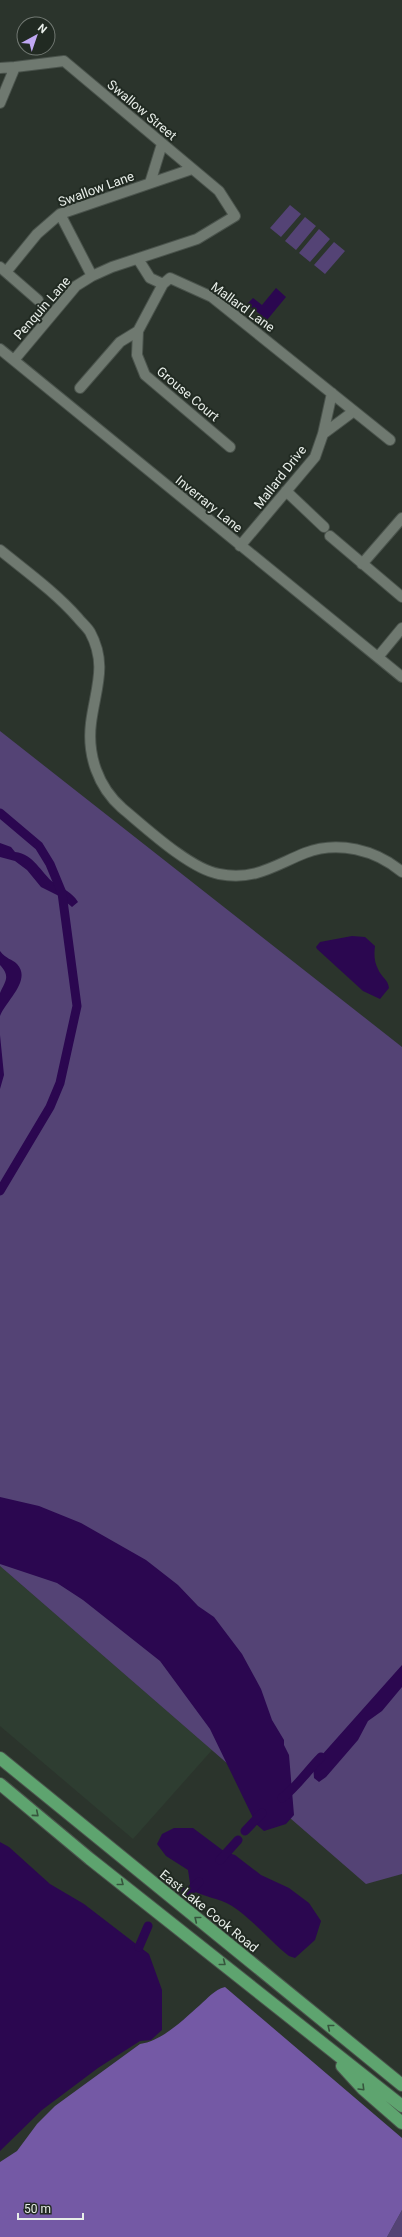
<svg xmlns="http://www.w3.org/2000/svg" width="402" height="2237" viewBox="0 0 402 2237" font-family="Roboto,sans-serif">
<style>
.built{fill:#2e3d31}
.green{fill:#544375}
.forest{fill:#7459a5}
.water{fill:#2b0750}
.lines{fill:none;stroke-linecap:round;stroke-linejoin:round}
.canal{stroke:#2b0750;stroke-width:9}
.minor-casing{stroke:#4a534c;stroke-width:12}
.major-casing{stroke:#4a534c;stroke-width:14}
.minor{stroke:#6f7970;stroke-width:10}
.major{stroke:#5ea46f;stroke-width:12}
.oneway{stroke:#36553d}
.labels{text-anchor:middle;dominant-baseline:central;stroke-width:4;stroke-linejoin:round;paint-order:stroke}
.street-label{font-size:13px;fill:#e8eee9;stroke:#212a22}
</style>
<rect width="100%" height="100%" fill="#2b342c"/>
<path class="built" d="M0,1566L212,1750L133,1839L0,1726Z"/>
<path class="green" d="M290,205L301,214L281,237L270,228Z
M305,217L316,226L296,250L285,241Z
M319,229L330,239L310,262L299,253Z
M334,242L345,251L325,274L314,265Z
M0,731L402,1047V1874L366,1884L0,1566Z
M402,2210V2237H387Z"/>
<path class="forest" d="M225,1987L402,2138V2210L387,2237H0V2162L17,2151L37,2124L55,2106L140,2044C162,2041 183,2020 200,2005C208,1998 214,1990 225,1987Z"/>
<path class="water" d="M276,288L286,297L267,320L247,304L253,298L262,305Z
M0,843L11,847L15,852C34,854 41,873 54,883C63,889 72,892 78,902L72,907L59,896L41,887L27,870L15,861L0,857Z
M352,936L365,937L375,946C374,953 374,962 378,969C381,977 388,979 389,988L380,999L363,991L317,949L316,947L320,942Z
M0,951C6,959 12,959 17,964C32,980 6,1001 0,1016C0,1009 0,999 0,993C5,981 11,977 0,965Z
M0,1035L4,1075L0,1089Z
M0,1497L39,1506L81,1523L146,1560L178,1585L198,1606L214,1617L242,1654L261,1689L272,1720L284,1740V1745L289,1755L294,1815L286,1824L264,1831L256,1824L210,1729L160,1661L83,1600L57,1583L0,1564Z
M402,1665V1687L382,1711L368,1721L358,1740L326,1777L319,1782L314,1778L313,1765Z
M174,1828H193L225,1852L235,1855L261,1875L289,1888L309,1903L321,1921L315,1940L295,1958L289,1956C270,1941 250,1917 232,1906C219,1898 204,1897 191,1890L188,1870L166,1856L157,1844L162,1834Z
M0,1842L9,1847L50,1884L84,1904L149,1954L162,1990V2030L151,2040L140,2041L98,2068L42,2110L0,2151Z"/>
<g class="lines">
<path class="canal" d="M0,813L39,846L50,864L62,893L77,1006L60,1083L50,1107L0,1191
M282,1798C296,1788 308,1770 321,1757
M245,1831L262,1813
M220,1860L238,1840
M186,1892L191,1890L199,1882
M139,1947L148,1926"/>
<defs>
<path id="minor" d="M0,68L15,67L0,103
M150,183L162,144
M60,214L92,276
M138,259L150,278L163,284
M0,267L38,300
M6,272L37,234L60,214L192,169
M0,349L402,677
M14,360L76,286L92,276L112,267L197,239L235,216L219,191L64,61L15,67
M80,388L120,342L138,331
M323,434L354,411
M230,447L145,375L137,355L138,331L163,284L170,278L212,297L390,440
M286,491L324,527
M330,536L402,597
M240,546L315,457L323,434L332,393
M0,550C27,572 55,592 78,618C81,622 87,627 90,632C108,665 95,690 91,723C87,755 98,787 122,808C146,828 190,869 219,874C255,881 275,865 305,853C338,840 376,850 402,872
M362,564L402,518
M378,657L402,628"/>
<path id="major" d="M0,1758L402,2085
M0,1784L90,1859L402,2106
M342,2066L363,2089L402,2123"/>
</defs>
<use href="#minor" class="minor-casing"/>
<use href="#major" class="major-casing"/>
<use href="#minor" class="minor"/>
<use href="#major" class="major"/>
</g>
<defs><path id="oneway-chevron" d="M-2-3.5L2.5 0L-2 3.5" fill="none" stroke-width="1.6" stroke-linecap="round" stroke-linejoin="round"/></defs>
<g class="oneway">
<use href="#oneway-chevron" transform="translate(36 1814) rotate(40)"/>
<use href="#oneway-chevron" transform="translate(121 1883) rotate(38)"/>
<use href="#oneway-chevron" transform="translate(197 1919) rotate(-141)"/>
<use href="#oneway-chevron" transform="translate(223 1963) rotate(38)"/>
<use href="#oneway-chevron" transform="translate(330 2027) rotate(-141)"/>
<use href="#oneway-chevron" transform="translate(362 2088) rotate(45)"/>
</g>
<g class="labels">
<g class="street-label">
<text transform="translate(142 110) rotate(40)">Swallow Street</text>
<text transform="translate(96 189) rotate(-20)">Swallow Lane</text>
<text transform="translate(243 307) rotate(36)">Mallard Lane</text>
<text transform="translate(42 308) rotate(-49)">Penquin Lane</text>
<text transform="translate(188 394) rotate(40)">Grouse Court</text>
<text transform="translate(280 477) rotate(-52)">Mallard Drive</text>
<text transform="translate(209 504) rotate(39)">Inverrary Lane</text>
<text transform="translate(209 1911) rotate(39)">East Lake Cook Road</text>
</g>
</g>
<g transform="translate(36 36) rotate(40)"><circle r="19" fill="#212a22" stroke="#717872"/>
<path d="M0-3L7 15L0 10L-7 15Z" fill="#c0a8f3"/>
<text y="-6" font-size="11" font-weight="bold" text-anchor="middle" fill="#e8eee9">N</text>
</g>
<path d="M18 2213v6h65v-6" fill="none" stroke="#e8eee9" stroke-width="2"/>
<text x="24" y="2213" font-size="12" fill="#e8eee9" stroke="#212a22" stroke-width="3" paint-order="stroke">50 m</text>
</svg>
